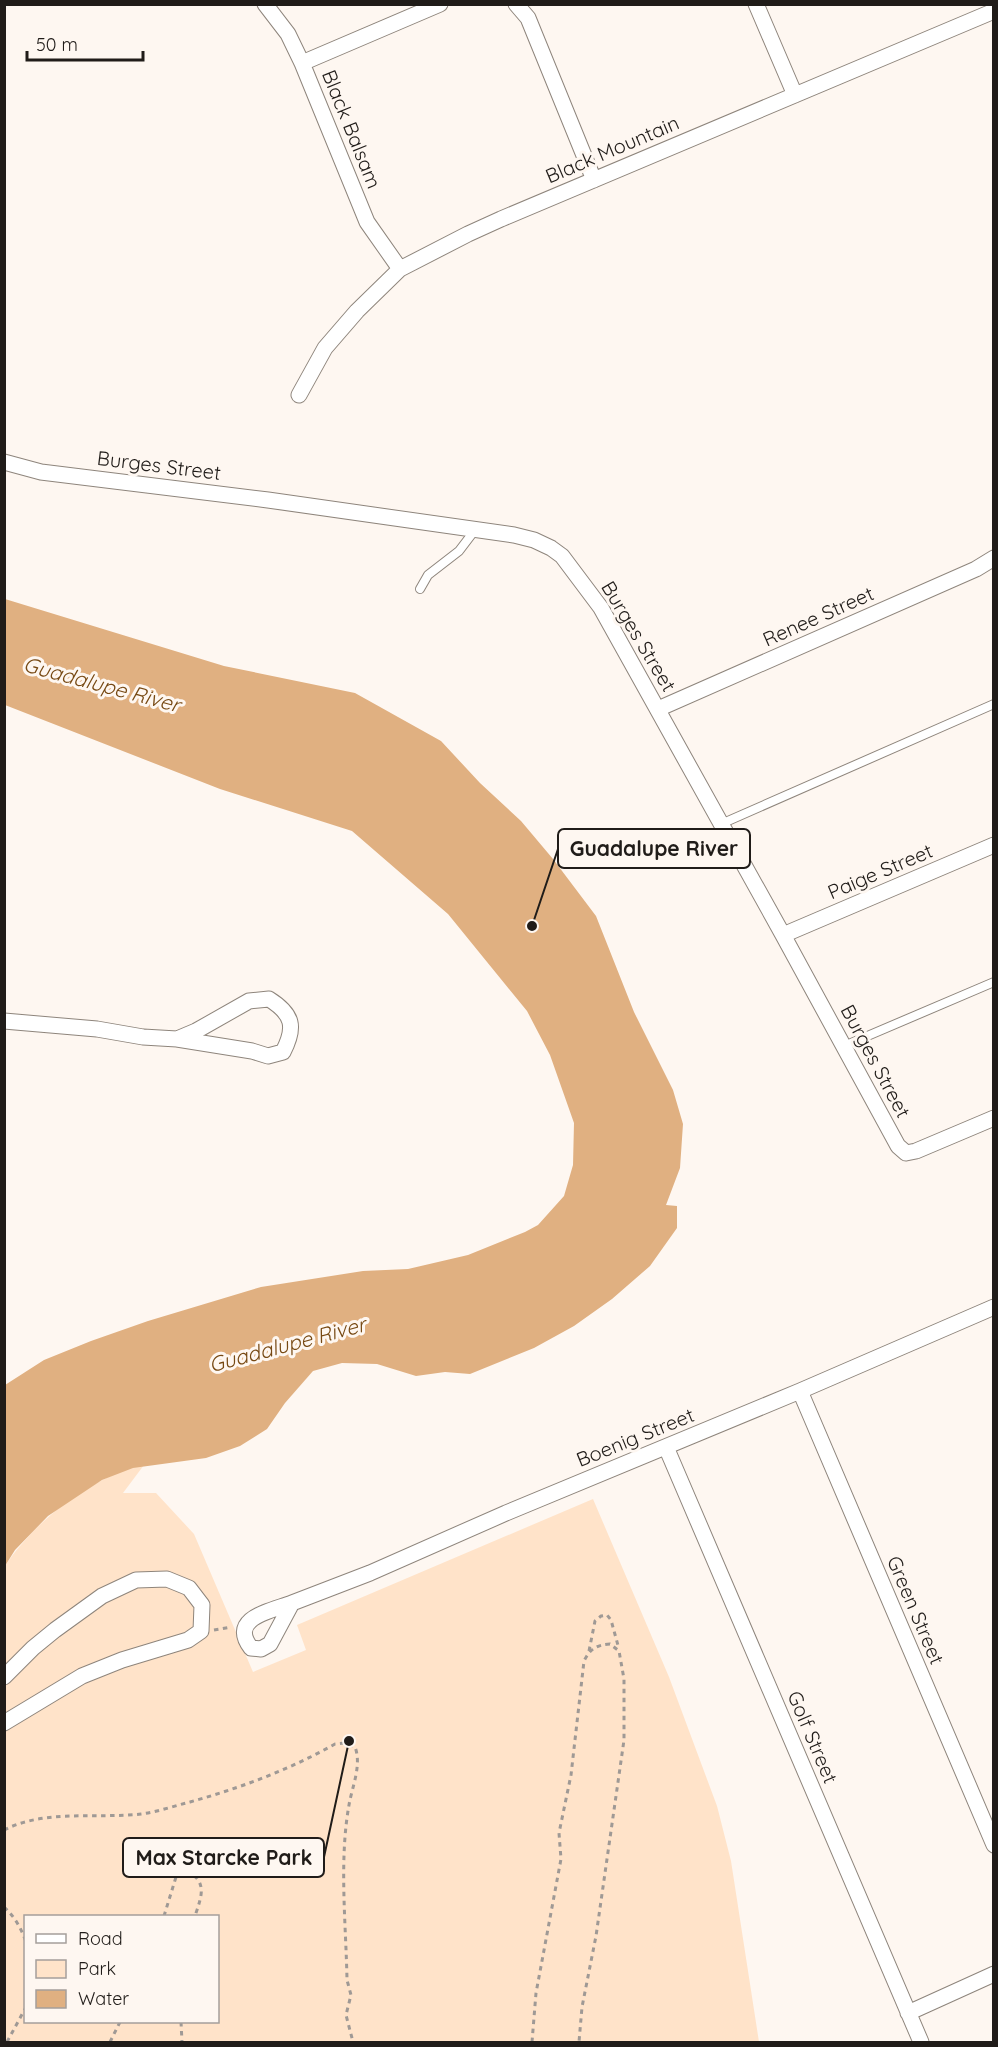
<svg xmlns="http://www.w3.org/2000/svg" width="998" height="2047" viewBox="0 0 998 2047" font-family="Quicksand,sans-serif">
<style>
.green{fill:#ffe3c9;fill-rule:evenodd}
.water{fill:#e0b081}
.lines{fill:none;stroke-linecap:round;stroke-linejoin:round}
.lane-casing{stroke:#8e857c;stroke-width:10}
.street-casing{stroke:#8e857c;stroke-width:17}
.path{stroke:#9f9995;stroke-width:3;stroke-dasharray:4.5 4.5;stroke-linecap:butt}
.lane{stroke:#fff;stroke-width:8}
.street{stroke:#fff;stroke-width:15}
.labels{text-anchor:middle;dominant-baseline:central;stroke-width:6;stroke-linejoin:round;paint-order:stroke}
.street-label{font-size:20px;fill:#201c19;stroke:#fef7f1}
.water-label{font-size:21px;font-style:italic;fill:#774913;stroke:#fef7f1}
.leader{fill:none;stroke:#201c19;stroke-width:2}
.callout-dot{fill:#201c19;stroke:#fef7f1;stroke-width:2}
.callout{fill:#fef7f1;stroke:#201c19;stroke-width:2}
.callout-label{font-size:21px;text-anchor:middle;font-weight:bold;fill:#201c19}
</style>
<rect width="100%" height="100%" fill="#fef7f1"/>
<path class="green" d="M144,1465L123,1493H156L194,1534L253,1672L306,1650L297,1625L593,1499L669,1677L717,1806L731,1861L759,2042H5V1566C34,1522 91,1476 144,1465ZM26,1916H218V2022H26Z"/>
<path class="water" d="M5,599L224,666L355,693L441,741L480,783L521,821L553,859L596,916L634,1012L673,1090L683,1124L680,1168L666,1205L677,1206V1228L650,1266L612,1299L574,1326L534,1348L470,1374L445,1372L416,1376L377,1364L342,1363L313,1371L285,1403L267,1429L240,1446L206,1458L133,1468L102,1480L48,1516L15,1550L5,1566V1385L44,1360L91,1341L148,1321L261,1287L363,1271L408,1269L468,1255L525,1232L538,1225L564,1196L573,1165L574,1123L550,1055L527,1011L448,914L352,831L220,789L5,705Z"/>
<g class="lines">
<defs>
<path id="lane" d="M420,589L428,575L459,551L475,530
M721,824L994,704
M844,1046L994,982"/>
<path id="street" d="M265,4L288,34L302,63L367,222L400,269
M516,4L528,18L594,180
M756,4L795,95
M302,63L440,4
M299,395L325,348L357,311L400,269L468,234L501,219L994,11
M4,462L41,472L268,500L514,535L534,540L551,548L562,556L601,608L783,935L898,1146L906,1153L916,1151L994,1118
M658,709L976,569L994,558
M783,935L994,845
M269,999C293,1014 296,1027 283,1052L268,1056L252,1051L177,1039L196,1031L249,1001Z
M4,1021L97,1029L143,1037L177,1039
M800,1391L994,1845
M666,1447L921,2042
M292,1603L370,1573L506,1513L800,1391L994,1307
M292,1603L270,1644L261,1649L251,1648C228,1618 271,1611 292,1603Z
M4,1677L33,1648L55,1630L102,1596L136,1580L167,1579L189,1588L202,1605L201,1631L188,1640L122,1660L82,1676L4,1723
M908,2013L994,1974"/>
</defs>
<use href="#lane" class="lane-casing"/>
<use href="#street" class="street-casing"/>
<path class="path" d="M214,1630L231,1627
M589,1651L595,1621L601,1616L607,1615L611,1620L619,1649
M4,1830C45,1809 97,1819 141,1814C157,1812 174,1806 190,1802C240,1788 289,1770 335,1744L345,1743L355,1747C362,1765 352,1787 349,1805C339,1860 346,1925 347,1980L351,1995L346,2015L353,2042
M4,1907C15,1917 21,1928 26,1942
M164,1916L176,1877L185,1870C208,1881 202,1895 195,1916
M181,2022L182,2042
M7,2042L26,2007
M110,2042L120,2022
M532,2042L536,1993L561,1859L559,1833L571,1775L584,1661C590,1649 596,1645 610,1644L619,1651L624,1679V1740L596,1936L582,2007L579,2042"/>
<use href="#lane" class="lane"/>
<use href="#street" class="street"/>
</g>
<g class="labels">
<g class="street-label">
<text transform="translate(352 129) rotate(68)">Black Balsam</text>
<text transform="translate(612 149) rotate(-23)">Black Mountain</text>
<text transform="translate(159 465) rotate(7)">Burges Street</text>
<text transform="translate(818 616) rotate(-24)">Renee Street</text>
<text transform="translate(639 636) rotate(59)">Burges Street</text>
<text transform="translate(880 871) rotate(-23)">Paige Street</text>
<text transform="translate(876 1061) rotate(62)">Burges Street</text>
<text transform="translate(635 1437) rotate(-22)">Boenig Street</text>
<text transform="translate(916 1610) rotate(67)">Green Street</text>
<text transform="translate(813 1737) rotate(67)">Golf Street</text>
</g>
<g class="water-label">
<text transform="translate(102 684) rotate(15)">Guadalupe River</text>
<text transform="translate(287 1344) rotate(-15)">Guadalupe River</text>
</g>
</g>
<path class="leader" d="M532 926L558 849M349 1741L324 1857"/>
<g class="callout-dot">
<circle cx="532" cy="926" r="6"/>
<circle cx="349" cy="1741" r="6"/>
</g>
<g class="callout">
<rect x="558" y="829" width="192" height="39" rx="6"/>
<rect x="123" y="1838" width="201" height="39" rx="6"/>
</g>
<g class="callout-label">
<text x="654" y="856">Guadalupe River</text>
<text x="224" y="1865">Max Starcke Park</text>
</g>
<rect width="998" height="2047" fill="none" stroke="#201c19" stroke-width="12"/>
<rect x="24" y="1915" width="195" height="108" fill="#fef7f1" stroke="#a59f9b" stroke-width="1.5"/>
<rect x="36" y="1934" width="30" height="9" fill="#ffffff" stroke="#a59f9b" stroke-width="1.5"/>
<text x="78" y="1945" font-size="18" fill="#201c19">Road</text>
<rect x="36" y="1960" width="30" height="18" fill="#ffe3c9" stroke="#a59f9b" stroke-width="1.5"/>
<text x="78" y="1975" font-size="18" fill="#201c19">Park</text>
<rect x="36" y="1990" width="30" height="18" fill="#e0b081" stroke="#a59f9b" stroke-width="1.5"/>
<text x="78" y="2005" font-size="18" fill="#201c19">Water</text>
<path d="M27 51v9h116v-9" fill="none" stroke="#201c19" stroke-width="3"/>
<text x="36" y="51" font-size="18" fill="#201c19" stroke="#fef7f1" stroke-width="4.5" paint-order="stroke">50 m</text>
</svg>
